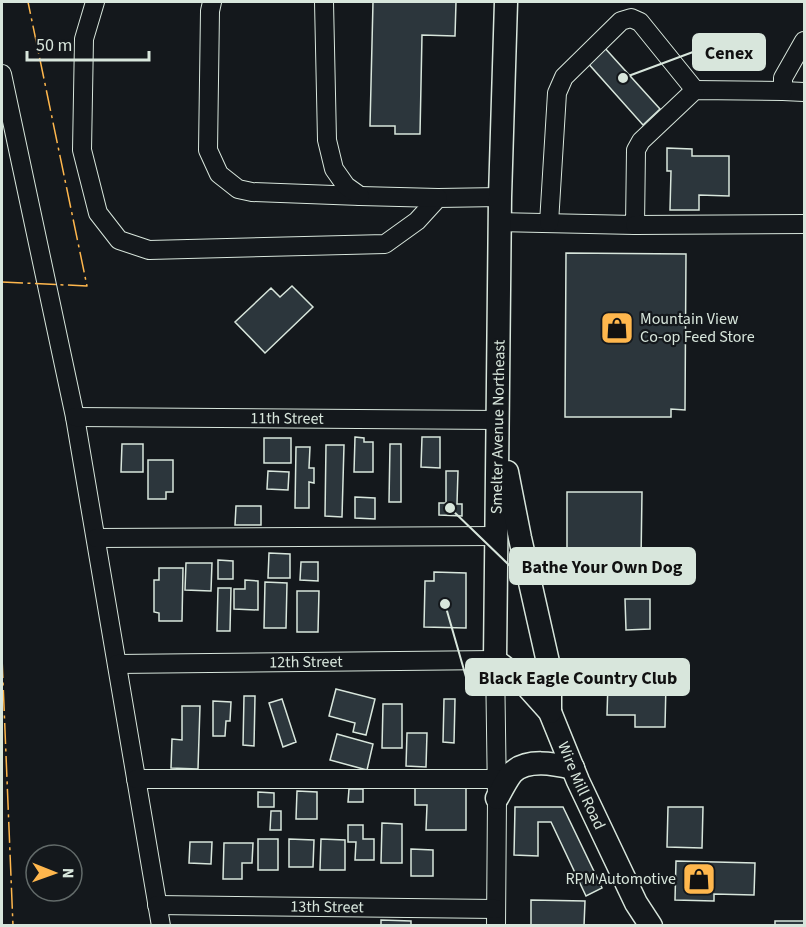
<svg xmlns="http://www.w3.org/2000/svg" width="806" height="927" viewBox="0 0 806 927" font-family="'Source Sans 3',sans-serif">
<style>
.building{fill:#2c363c;stroke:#d8e6dc;stroke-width:1.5}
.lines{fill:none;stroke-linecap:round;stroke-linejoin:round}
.minor-casing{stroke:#d8e6dc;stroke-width:20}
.major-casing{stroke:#d8e6dc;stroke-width:25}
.minor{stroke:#14181c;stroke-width:18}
.major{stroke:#14181c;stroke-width:22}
.power{stroke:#ffb74d;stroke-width:1.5;stroke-dasharray:21 4.5 3 4.5;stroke-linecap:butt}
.labels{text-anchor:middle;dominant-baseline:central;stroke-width:4.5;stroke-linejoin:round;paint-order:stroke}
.poi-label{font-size:16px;fill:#d8e6dc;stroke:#14181c;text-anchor:start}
.street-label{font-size:16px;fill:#d8e6dc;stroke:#14181c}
.leader{fill:none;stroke:#d8e6dc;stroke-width:2}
.callout-dot{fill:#d8e6dc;stroke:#14181c;stroke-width:2}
.callout{fill:#d8e6dc;stroke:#d8e6dc;stroke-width:2}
.callout-label{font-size:18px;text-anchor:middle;font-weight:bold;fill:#111}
</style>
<rect width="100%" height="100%" fill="#14181c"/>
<path class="building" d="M373,2H456L455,36L422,35L420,134H395V126H370Z
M603,46L660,109L643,125L586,61Z
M667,148L692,149V156H729V196L699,195V210H670L671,171H667Z
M566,253L686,254L685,410L671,409V417H565Z
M292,286L313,307L265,353L235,322L271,288L280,297Z
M355,437L364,438V442H373V472H354Z
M422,437H440V468L421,467Z
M264,438H291V463H264Z
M122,444H143V472H121Z
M390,444H401V502H389Z
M326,445H344L342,517L325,516Z
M296,447H310L309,468H314V483L309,482V508H295Z
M148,460H173V492H166V499H148Z
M268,471L289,472L288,490L267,489Z
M446,471H458L457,504H462V516L439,515V503H446Z
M567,492H642L641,560H609V570H576V564H567Z
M355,497L375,498V519L355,518Z
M236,506H261V525H235Z
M269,553L290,554V578H268Z
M218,560L233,561V579H218Z
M301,562H318V581L300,580Z
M186,563H212L211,591L185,590Z
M159,568H183L182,621H159V613L154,612V580H159Z
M434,572L466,573V628L424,627L425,581H434Z
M245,580L258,581V610L234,609V589H245Z
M265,582L287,583L286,628H264Z
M218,588H231L230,631H217Z
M297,591H319L318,632H297Z
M625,599H650V629L626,630Z
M608,682L666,683L665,727H635V715H607Z
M336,689L375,699L366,735L353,732L355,723L329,716Z
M244,696H255L254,746L243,745Z
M282,699L296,742L283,747L269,703Z
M444,699H455L454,743L443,742Z
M213,701L231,702L230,721H226L225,736H213Z
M383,704H402V748H382Z
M182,706H200L198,769L171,768L172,739L182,740Z
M407,733H427L426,767L406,766Z
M337,734L373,744L367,770L330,760Z
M415,784H466V830H426L427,805H415Z
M349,789H363V802H348Z
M297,791L317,792V819H296Z
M258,792L274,793V807H258Z
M515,807H563L602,888L586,896L551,822H538V856L514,855Z
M668,807H703L702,848L667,847Z
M271,811H281V830H270Z
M382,823L402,824V863H381Z
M348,825H363V839H374V860H355L356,842H348Z
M258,839H278V870H258Z
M289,839L314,840L313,867H289Z
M321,839L345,840V870H320Z
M190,842H212L211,864L189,863Z
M224,843H253L252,863H242V879H223Z
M411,849L433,850V876H411Z
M676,861L755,863L754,895L714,894V901L675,900Z
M531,900L585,901L584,926H531Z
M381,920L411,921V926H381Z
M775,921H804V926H775Z"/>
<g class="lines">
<defs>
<g id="minor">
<path d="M95,2L84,39L82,150L98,213L119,240L149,250L385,244L417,221L438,198L500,197"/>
<path d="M212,2L210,11L208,150L219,174L238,189L252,192L360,196L438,198"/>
<path d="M324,2L327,140L334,169L346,186L360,196"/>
<path d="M2,74L75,417L161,926"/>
<path d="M783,91L804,92"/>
<path d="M500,222L635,225L636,150L641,141L695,90L783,91V78L804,41"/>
<path d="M549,223L557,93L564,77L621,21L631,18L640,22L695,90"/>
<path d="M635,225L804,224"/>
<path id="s1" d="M75,417L498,420"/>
<path d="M96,538L497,536"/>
<path id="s2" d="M117,664L495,660L497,798L496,926"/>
<path d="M136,779H497"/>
<path id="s3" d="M157,905L496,909"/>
</g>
<g id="major">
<path id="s4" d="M506,2L500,197L495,660L524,683L550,712L578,781L636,903L651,926"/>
<path d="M507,472L520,538L550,671V712"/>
<path d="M497,798C502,790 506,780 512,773C527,758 555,764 573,768"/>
</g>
</defs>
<use href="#minor" class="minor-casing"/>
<use href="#major" class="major-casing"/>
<use href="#minor" class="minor"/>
<use href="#major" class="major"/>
<path class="power" d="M2,282L87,286L28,2
M2,657L13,926"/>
</g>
<defs>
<symbol id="shop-square" viewBox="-11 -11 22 22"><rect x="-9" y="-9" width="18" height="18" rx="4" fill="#ffb74d" stroke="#14181c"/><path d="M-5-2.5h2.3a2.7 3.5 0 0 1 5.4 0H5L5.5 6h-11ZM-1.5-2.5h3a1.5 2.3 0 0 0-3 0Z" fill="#111"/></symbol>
</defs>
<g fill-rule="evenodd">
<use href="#shop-square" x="598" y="309" width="38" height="38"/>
<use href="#shop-square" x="680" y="860" width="38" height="38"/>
</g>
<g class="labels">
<g class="poi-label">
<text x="640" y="319">Mountain View<tspan x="640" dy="18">Co-op Feed Store</tspan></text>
<text x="676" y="879" text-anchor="end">RPM Automotive</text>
</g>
<g class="street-label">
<text stroke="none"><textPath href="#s1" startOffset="212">11th Street</textPath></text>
<text transform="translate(498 427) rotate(-89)">Smelter Avenue Northeast</text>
<text stroke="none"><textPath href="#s2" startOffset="189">12th Street</textPath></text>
<text stroke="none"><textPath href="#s4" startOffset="814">Wire Mill Road</textPath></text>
<text stroke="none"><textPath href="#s3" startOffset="170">13th Street</textPath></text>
</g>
</g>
<path class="leader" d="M623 78L693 52M450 508L510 566M445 604L466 677"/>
<g class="callout-dot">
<circle cx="623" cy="78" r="6"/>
<circle cx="450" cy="508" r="6"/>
<circle cx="445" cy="604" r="6"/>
</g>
<g class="callout">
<rect x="693" y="34" width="72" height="36" rx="6"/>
<rect x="510" y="548" width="185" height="36" rx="6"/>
<rect x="466" y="659" width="223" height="36" rx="6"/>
</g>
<g class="callout-label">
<text x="729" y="59">Cenex</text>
<text x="602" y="573">Bathe Your Own Dog</text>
<text x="578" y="684">Black Eagle Country Club</text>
</g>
<rect width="806" height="927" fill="none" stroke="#d8e6dc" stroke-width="6"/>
<g transform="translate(54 873) rotate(91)"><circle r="28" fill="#14181c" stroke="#626a69" stroke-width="1.5"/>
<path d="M0-4.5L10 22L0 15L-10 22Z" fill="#ffb74d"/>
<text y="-9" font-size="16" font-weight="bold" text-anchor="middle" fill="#d8e6dc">N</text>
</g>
<path d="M27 51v9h122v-9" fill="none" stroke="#d8e6dc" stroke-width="3"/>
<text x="36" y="51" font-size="18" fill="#d8e6dc" stroke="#14181c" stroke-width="4.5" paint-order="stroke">50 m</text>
</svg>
